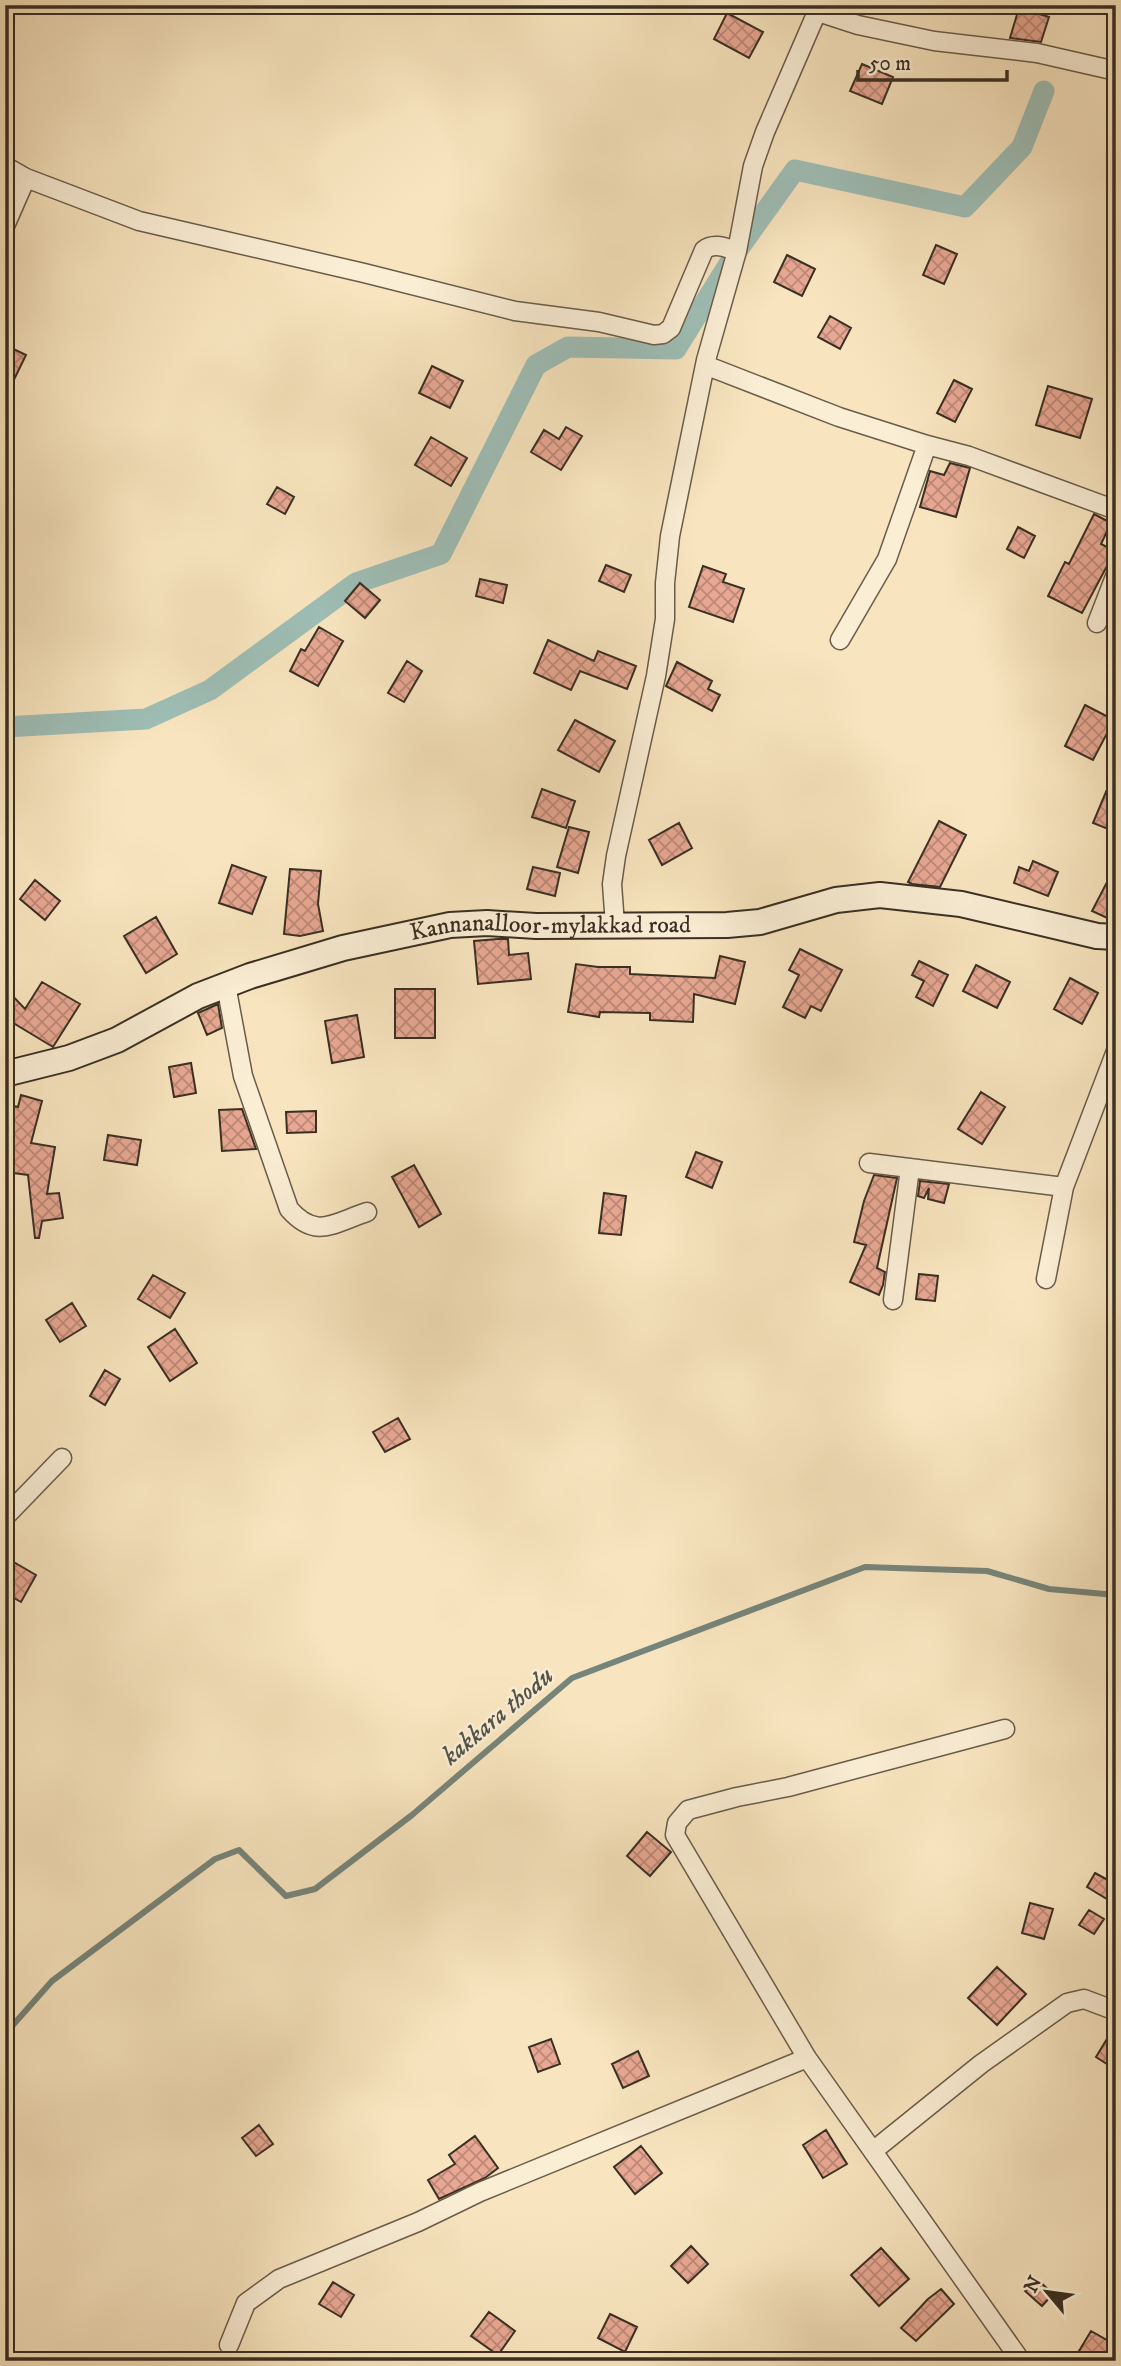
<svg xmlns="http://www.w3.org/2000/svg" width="1121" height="2366" viewBox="0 0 1121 2366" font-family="'IM FELL DW Pica',serif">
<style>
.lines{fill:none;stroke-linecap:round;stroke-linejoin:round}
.stream{stroke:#76857b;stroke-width:6}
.canal{stroke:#9ebeb6;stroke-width:21}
.building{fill:url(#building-cross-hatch);stroke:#3a2f23;stroke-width:2}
.street-casing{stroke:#6a5c4a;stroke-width:21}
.secondary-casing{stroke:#3a2f23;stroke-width:28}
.street{stroke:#faeed5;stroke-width:18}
.secondary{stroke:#faeed5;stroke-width:24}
.labels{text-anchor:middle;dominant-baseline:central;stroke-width:5;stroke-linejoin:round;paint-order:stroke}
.street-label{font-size:24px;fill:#3a2f23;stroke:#faeed5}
.water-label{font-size:26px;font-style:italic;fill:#535348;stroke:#faeed5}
</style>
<defs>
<pattern id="building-cross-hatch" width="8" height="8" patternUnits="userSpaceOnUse" patternTransform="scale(1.75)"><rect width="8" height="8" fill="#e8a893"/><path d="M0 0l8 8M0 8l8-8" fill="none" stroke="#bd8978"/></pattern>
</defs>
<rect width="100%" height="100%" fill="#f8e5bf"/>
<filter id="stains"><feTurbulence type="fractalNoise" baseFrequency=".00286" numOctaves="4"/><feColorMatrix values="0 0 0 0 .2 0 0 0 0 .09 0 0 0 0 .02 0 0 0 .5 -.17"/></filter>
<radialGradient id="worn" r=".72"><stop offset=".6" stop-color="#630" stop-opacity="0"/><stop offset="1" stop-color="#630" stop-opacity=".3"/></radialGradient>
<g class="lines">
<path class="stream" d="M5,2034L52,1981L215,1859L239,1850L286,1896L315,1889L412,1815L572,1678L865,1567L987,1571L1049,1589L1116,1595"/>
<path class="canal" d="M5,727L146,719L210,690L356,583L441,554L536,365L568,347L676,349L737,251L795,170L965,207L1022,147L1044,91"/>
</g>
<path class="building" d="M1019,8L1049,17L1041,42L1010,38Z
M727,13L763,32L749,58L714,39Z
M862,64L893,77L882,104L850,91Z
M936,245L957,254L944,284L923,275Z
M787,255L815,269L802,296L774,282Z
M830,316L851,328L840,349L818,337Z
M5,345L26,355L5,398Z
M432,366L463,381L450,408L419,393Z
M954,380L972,389L955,422L937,413Z
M1048,386L1092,399L1080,438L1036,425Z
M566,427L582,436L561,470L531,452L544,430L559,439Z
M431,437L467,458L451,486L415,465Z
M950,463L970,468L956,517L920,507L930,471L944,475Z
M277,487L294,497L285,514L267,504Z
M1094,514L1111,523L1101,544L1115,551L1082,613L1048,596L1065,562L1069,564Z
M1018,527L1035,536L1024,558L1007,549Z
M606,565L631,575L624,592L599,581Z
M703,566L726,574L723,582L744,589L733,622L689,607Z
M480,579L507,585L503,603L476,596Z
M360,583L380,600L365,618L345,601Z
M319,627L343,641L318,686L290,671L301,649L305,651Z
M548,640L594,661L598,651L636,666L627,689L580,671L571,690L534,673Z
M407,661L422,671L404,702L388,693Z
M677,662L712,681L708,689L720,695L712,711L666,686Z
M1085,705L1114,720L1093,760L1065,746Z
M575,720L615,741L599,772L558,750Z
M1116,768V832L1093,823Z
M542,789L575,801L566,828L532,817Z
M939,821L966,835L940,887L912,884L908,882Z
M679,823L692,848L662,865L649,840Z
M569,827L589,832L578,873L557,867Z
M1033,861L1058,872L1048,896L1014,883L1019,867L1029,871Z
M232,865L266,877L252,914L219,903Z
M1116,865V922L1092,911Z
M533,867L560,873L555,896L527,889Z
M290,869L321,871L318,904L323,931L300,936L284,934Z
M35,880L60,901L45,920L20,899Z
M156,917L177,954L146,973L124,936Z
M498,939H508L509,955L528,953L531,979L478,984L474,941Z
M800,949L842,970L821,1011L811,1006L805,1018L783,1007L799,975L789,970Z
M720,956L745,962L735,1004L694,994L693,1022L650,1020V1013L600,1012L599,1017L568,1012L576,964L598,967H630V974L715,978Z
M919,961L948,975L933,1006L916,997L924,981L912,975Z
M976,965L1010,982L997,1008L963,991Z
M1070,978L1098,993L1082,1024L1054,1009Z
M42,982L80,1004L53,1047L5,1018V988L25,1009Z
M395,989H435V1038H395Z
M218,1004L222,1028L207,1035L198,1013Z
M357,1015L364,1057L332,1063L325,1021Z
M191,1063L196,1093L174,1097L169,1067Z
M981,1092L1005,1107L982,1144L958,1129Z
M21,1095L42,1101L31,1143L55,1147L47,1194L59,1193L63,1218L42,1221L39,1238H35L28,1175L5,1172L11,1136L5,1134V1104L18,1107Z
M242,1109L256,1149L222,1151L219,1110Z
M316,1111V1132L287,1133L286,1112Z
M108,1135L141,1140L137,1165L104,1160Z
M696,1152L722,1162L712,1188L686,1177Z
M414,1165L441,1214L419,1227L392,1177Z
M874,1175L897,1178L877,1268L885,1272L883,1285L879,1295L850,1282L866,1245L854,1242L864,1201Z
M920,1181L949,1184L944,1203L928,1199L929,1188L924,1198L918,1196Z
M604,1193L626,1196L621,1235L599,1233Z
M919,1274L938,1276L935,1301L916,1299Z
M153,1275L185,1293L170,1318L138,1299Z
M72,1303L86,1326L60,1342L46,1320Z
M175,1329L197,1363L170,1381L148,1347Z
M105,1370L120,1379L105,1405L90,1396Z
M398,1418L410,1439L385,1452L373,1432Z
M5,1557L36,1575L21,1602L5,1593Z
M647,1832L671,1852L650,1876L627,1856Z
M1095,1873L1115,1884L1107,1899L1087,1887Z
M1030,1903L1053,1909L1044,1939L1022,1933Z
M1089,1910L1104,1919L1094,1934L1079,1925Z
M997,1967L1026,1994L997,2025L968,1998Z
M1116,2024V2070L1096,2057Z
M551,2039L560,2064L538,2072L529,2047Z
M638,2051L649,2076L623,2088L612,2064Z
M259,2125L273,2144L256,2156L242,2138Z
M826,2130L847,2164L823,2178L803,2145Z
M475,2136L498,2168L485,2178L439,2199L428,2180L455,2164L449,2155Z
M641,2146L662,2173L635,2194L614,2167Z
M691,2246L708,2264L688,2283L671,2266Z
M881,2248L909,2279L879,2306L851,2275Z
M1037,2279L1053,2294L1042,2306L1025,2291Z
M333,2282L354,2295L341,2317L319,2304Z
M941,2289L954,2304L916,2341L901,2328L928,2299Z
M489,2312L515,2331L498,2355L471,2336Z
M610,2314L637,2327L625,2352L598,2338Z
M1091,2331L1112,2343L1109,2349L1116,2354V2361H1073Z"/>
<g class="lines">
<defs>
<path id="street" d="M818,12L858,25L934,41L1037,53L1116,71
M5,166L26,178L139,221L364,273L515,311L599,322L654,335L663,334L671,328L704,250C714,242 726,248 737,251
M5,226L26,178
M705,365L839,417L927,445L969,456L1116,510
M1097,623L1116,574
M840,640L887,559L927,445
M615,925L612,884L616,856L656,676L665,619V583L670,536L706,360L737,251L753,166L765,132L820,5
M226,985L243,1076L289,1209C316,1240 334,1223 367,1212
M869,1163L1064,1187
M1046,1279L1064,1187L1116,1051
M893,1300L910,1168
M5,1517L62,1458
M1005,1729L788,1787L737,1797L688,1810L677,1823L675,1835L807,2058L1021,2361
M873,2151L981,2064L1067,2003L1084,1999L1116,2011
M229,2345L246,2303L279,2279L418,2222L480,2192L807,2058"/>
<g id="secondary">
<path id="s1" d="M5,1074L69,1058L117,1040L198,996L250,976L343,948L450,925L487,923L536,926L727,925L760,922L836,900L880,895L961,904L1097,936L1116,937"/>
</g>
</defs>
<use href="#street" class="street-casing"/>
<use href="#secondary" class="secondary-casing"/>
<use href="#street" class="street"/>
<use href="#secondary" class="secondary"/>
</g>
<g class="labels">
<g class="street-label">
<text stroke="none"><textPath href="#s1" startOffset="572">Kannanalloor-mylakkad road</textPath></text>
</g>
<g class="water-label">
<text transform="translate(498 1716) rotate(-40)">kakkara thodu</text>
</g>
</g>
<rect width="1121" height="2366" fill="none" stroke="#f8e5bf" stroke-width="28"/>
<rect x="7" y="7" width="1107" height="2352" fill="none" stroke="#3a2f23" stroke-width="3.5"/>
<rect x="14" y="14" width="1093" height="2338" fill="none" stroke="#3a2f23" stroke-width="2"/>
<g transform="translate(1047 2292) rotate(299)" stroke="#faeed5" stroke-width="5" paint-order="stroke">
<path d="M0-5L12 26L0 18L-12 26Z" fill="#3a2f23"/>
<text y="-10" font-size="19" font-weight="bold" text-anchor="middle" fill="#3a2f23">N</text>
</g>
<path d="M858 70v10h149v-10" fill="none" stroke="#3a2f23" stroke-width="3.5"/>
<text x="869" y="70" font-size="21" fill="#3a2f23" stroke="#faeed5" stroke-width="5" paint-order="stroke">50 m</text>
<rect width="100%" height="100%" filter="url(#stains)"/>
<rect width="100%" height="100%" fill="url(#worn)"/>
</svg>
